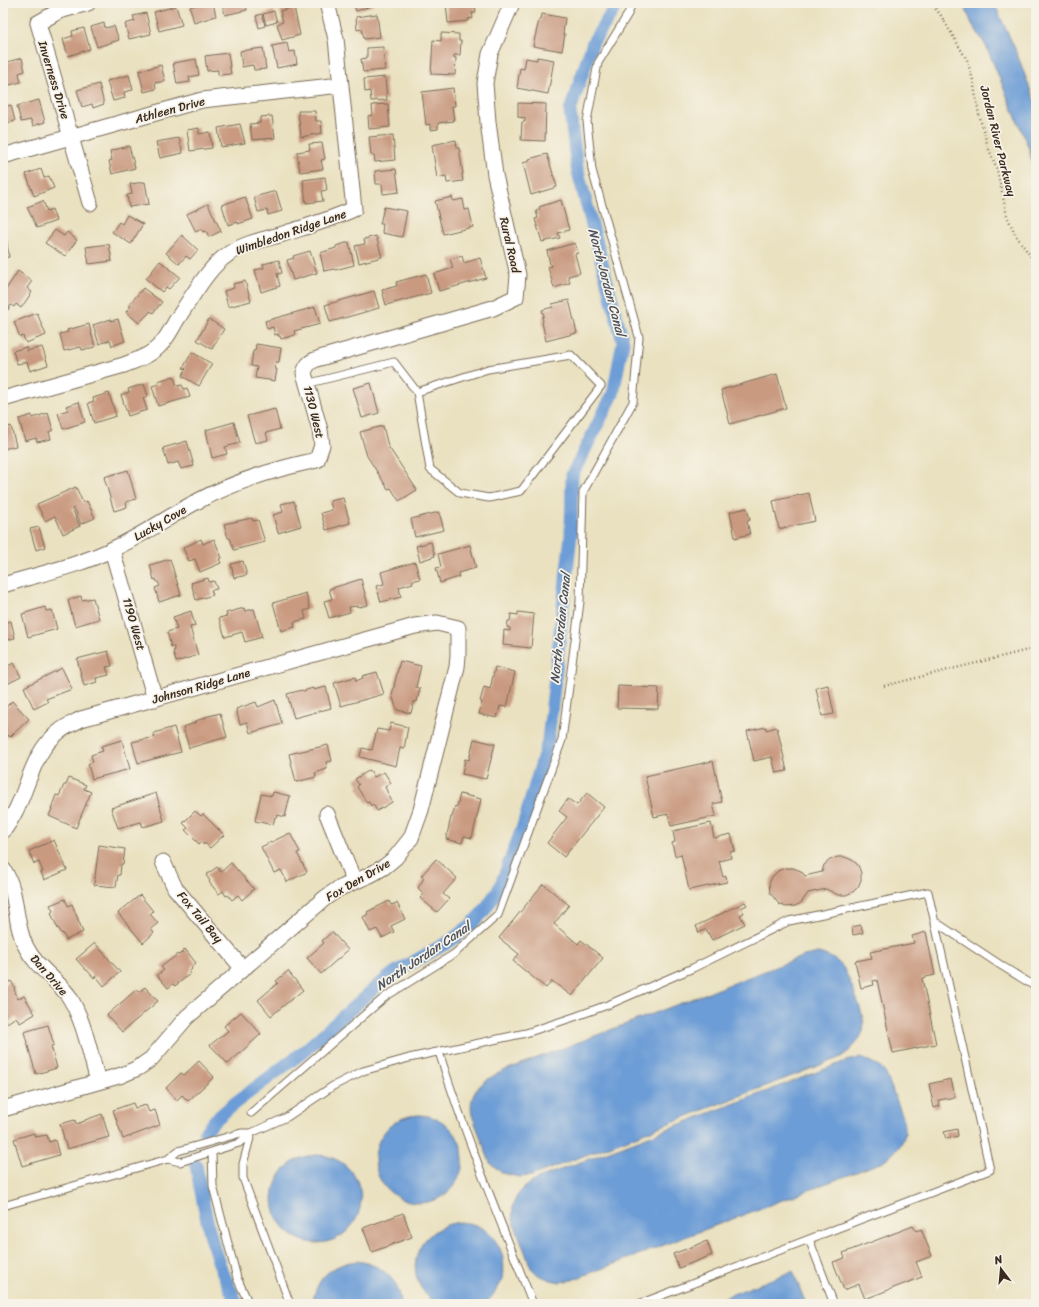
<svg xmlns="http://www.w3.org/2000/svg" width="1039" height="1307" viewBox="0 0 1039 1307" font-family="Sriracha,sans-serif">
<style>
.water{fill:#6d9dd6;stroke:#54647a}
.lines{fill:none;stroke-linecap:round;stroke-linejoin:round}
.canal{stroke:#6d9dd6;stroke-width:13}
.building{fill:#c99a80}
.service-casing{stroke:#786a57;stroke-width:9}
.minor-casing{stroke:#786a57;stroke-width:17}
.path{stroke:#786a57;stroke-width:2.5;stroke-dasharray:1 3;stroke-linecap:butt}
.service{stroke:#fff;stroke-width:7}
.minor{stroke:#fff;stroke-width:15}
.labels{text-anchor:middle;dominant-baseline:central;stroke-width:3.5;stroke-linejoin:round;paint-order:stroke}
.street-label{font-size:12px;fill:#3b2a1e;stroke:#f7f3e8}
.water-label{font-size:13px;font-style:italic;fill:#4c525e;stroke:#f7f3e8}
</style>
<rect width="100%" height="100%" fill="#f7f3e8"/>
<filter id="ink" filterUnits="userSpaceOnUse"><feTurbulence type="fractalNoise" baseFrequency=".025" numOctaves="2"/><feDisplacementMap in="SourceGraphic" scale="8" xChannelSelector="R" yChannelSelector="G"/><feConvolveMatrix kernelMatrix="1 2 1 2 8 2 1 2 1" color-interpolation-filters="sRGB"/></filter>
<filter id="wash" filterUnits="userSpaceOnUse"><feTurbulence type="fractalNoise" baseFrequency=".012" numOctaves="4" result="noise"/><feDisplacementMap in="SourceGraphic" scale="16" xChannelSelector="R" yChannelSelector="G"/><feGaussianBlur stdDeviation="0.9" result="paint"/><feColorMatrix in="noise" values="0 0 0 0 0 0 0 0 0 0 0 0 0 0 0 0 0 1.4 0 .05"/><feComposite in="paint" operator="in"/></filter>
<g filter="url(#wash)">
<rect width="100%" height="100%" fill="#eae1c0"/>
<path class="water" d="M963,3H994L1016,51L1036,105V174L1031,159L1030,151L986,46L972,24Z
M818,953C827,955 836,959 842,966C846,970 861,1008 862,1015C864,1020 864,1026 863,1031C859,1043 849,1052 839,1058L531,1176L519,1177L502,1173L490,1163L472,1115C467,1091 484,1080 503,1071L804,956Z
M859,1058C868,1060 878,1064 884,1071C887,1075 902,1114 904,1120C905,1124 905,1129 905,1133C903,1147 891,1156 880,1163L572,1280L560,1282L551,1280L538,1275L531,1268L513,1220C509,1196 525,1185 544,1176L846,1061Z
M375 1159a44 44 0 1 1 88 0a44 44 0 1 1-88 0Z
M273 1199a44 44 0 1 1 88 0a44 44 0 1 1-88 0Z
M460,1222C466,1223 472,1223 478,1226C502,1237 512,1269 496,1291C493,1295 488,1302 483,1304C476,1306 447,1304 437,1304C398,1278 415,1227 460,1222Z
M357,1261C380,1264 400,1279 401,1304H313C315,1278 332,1264 357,1261Z
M793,1271L806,1304H707Z"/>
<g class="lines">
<path class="canal" d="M205,1132L214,1121L235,1103L303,1052L376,987L394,973L450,941L471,925L484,911L500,887L522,829L548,741L571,535L572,475L613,394L623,342L577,168L570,111L593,42L618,3
M196,1165C202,1196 207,1228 217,1258C223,1274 230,1289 237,1304"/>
</g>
<g id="blocks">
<path class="building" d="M199,3H213L216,16L194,23L190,7L200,4Z
M222,3H246L247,10L225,15Z
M354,3H374V5L356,11Z
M446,3H475L476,13H472L473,18L468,19V21L448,23Z
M176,6L182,25L159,31L154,12Z
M294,7L300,35L282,40L277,24L283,22L280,11Z
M274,11L277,22L266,25L263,14Z
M146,13L151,34L129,39L125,24L135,21L133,16Z
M262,14L265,26L259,28L256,16Z
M377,14L380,37L364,39L362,29L357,30L356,17Z
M542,14L565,18L563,34H565L562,51L533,46L539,20H541Z
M104,23L105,28L114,26L119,40L97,47L91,27Z
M84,28L90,49L68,56L63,39L73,36L72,31Z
M441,33L459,34V41H461L460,55H454V58H456L455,75L431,74L433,40L441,41Z
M287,43L289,52L295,51L297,64L277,68L272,46Z
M383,47L385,70L363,72L361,59L367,58V48Z
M263,48L266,69L254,70L253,65L242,67L240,51Z
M228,53L231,74L218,75V70L207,71L205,56Z
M537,57L554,60L548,94L517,88L520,68L524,69L526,58L537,60Z
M22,58L25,71L19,73L21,82L6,86L3,74V63Z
M196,59L199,75L189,77L190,82L177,84L173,63Z
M161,65L165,81L155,83L156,89L144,92L139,71Z
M129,75L133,90L124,92L125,98L113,101L107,81Z
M385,77L387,100L371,101L370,91L365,92L364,79Z
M99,84L104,104L93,108L92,104L82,107L77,90Z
M453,88L455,106H452L454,121L438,123V129L430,130V124L426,125L422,92Z
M39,100L45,122L33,126L31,120L21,122L17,106Z
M518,103L546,104L545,141L521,140L522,122H525V118L518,117Z
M388,104L390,127L369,129L368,116L373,115L372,105Z
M11,105L15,121L5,124L8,131L3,133V107Z
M298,111H315L316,121H321L322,133L301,137Z
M272,116L275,138L252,140L250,124L260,123V117Z
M240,124L245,143L221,147L218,128Z
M199,128V134L210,132L212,148L190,151L187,130Z
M393,135L395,160L375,162L374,155H371L369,137Z
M179,138L183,153L160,158L156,142Z
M456,140L457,148H459L463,174H462L463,181L447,183L446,176L437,178L432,145Z
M322,143L325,159L321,160L323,169L300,172L297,152L310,150L309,144Z
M129,146L135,168L112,174L109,161L112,160L110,151Z
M547,154L557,187L531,195L523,163L530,161L529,159Z
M41,169L44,178L49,176L54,188L34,196L26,174Z
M396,169L399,192L383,194L382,184H376L375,171Z
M325,177L327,190L321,191L323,201L306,203L303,180Z
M145,182L149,204L129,207L127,195L132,194L130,184Z
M276,191L282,211L268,215L267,210L258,212L254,197Z
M245,197L253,219L238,224V222L228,225L222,205Z
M452,197L453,201L463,199L465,210L469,209L473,227L443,234L435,201Z
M561,200L569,230L558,233L560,238L542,242L535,219L538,218L536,211L540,209L539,207Z
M43,201L47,211L52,209L56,221L37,228L27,207Z
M208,204L221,231L209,237L206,231L203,232L201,229L196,232L187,214Z
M384,207L407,211L402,237L382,233L383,224H380Z
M127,215L143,224L131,244L112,232L119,222L122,224Z
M55,230L64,236L67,232L77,240L65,256L45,243Z
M182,235L198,250L190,259L186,256L179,264L166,253Z
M6,236L9,257L3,258V237Z
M376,236L382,257L359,263L355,246L365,244L364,239Z
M349,242L354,265L335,270L334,269L324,271L320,253L336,248V246Z
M575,243L578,253L575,254L580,273L568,276L570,283L554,288L548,267L552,266L551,264H550L547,251Z
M109,244L112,261L89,264L86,247Z
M310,251L317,273L293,280L287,260L294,258L293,256Z
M462,256L464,263L480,258L486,278L439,291L434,274L453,268L450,259Z
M279,260L282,273L277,274L280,286L261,292L255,270L264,268L263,264Z
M160,261L180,277L169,289L166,287L162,292L146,279Z
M18,271L32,281L27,288L32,292L21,308L16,304L14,307L11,305L8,310L3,307V294Z
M426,274L431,293L386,305L382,290L397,286L396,282Z
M245,281L251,301L228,307L224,291L234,288L233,284Z
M143,288L162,302L153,313L151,311L139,323L126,312L131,306L129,305Z
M374,291L379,308L330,322L325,305Z
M569,300L577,333L546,341L542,322L543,321L542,317L544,316L542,310L553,307L552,304Z
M315,307L320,324L294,331L295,335L281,339L280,336H278V334L275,335L273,327L267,329L265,321Z
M37,313L46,335L26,343L23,336L20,337L14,322Z
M111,319V321L118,319L125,341L112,346L110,340L99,344L93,325Z
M209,319L224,329L212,349L197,340Z
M89,324L95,347L82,350L81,347L64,351L60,334L68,332L67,330Z
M256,344L281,348L279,362H276L275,369H277L275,381L255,378L257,367L251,366L253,351H255Z
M26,347L27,351L42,347L48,365L30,371L27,362L17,364L13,351Z
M192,352L212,364L199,386L182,376L186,369L183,368Z
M777,374L786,408L730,424L721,390Z
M174,376L177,386L182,385L184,389L187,388L190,397L158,406L152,386L159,384L158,381Z
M371,383L379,413L362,418L353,388Z
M144,384L148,396L143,398L147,410L128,416L121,395L129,392L128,389Z
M109,393L116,416L94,423L88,403L94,401L93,398Z
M79,402L85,422L63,429L58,413L68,410L66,406Z
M275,409L280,429L266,433L268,440L255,443L247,416Z
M48,413L53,430L49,432L51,439L37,442L36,438L25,441L19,419L32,415V418Z
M3,422L5,428L11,426L16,446L3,449Z
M234,422L240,443L225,447L227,454L212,458L206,430Z
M383,426L388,446L417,490L399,501L391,488L388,489L367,456L360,432Z
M187,441L194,466L181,469L178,462L168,465L163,448Z
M128,470L136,499L126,502L127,507L114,511L104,477Z
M76,487L83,503L87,501L95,518L81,524L74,508L72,509L80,526L63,534L55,516L45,521L37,504Z
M809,493L815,521L779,529L773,501Z
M343,498L350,523L326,530L321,513L332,510L330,501Z
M294,501L301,526L278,533L273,515L283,512L281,504Z
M747,508L750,520L747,521L750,534L735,538L730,512Z
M439,512L444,530L415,537L411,519Z
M252,518L253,521L258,520L265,542L234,550L230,538H228L224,524Z
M39,527L45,547L36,550L30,529Z
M201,539L203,544L214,539L222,558L219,559L221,563L200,572L195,559L189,561L183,548Z
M431,542L435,556L420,561L416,546Z
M470,545L476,568L458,573L459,577L440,583L436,568L441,567L438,554Z
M170,559L181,595L159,602L155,588L160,586L158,582H157L156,579L154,580L150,565Z
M243,561L247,575L234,578L231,564Z
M415,562L420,579L412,581L413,583L399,587L401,597L381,602L376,586L384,584L381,572Z
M208,578L209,582L214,581L217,589L211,590L213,595L196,600L191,583Z
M361,579L368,605L359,607L358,606L349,607L350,612L329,618L324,601L332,599L329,589Z
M306,593L310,609L304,611L306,619L294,622L295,627L281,631L273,603Z
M81,596L82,600L93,598L99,619L75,626L68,600Z
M45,607L46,611L52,610L57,629L28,637L22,614Z
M244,608L245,611L254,609L262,637L245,642L242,632L225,637L219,618L227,616L226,613Z
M191,611L195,626L190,627L198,655L176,662L173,651H175L173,646L171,647L167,632L177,629L173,617Z
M518,612L534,614L531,648L503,645L504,630L510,631V628L507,627L508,621H510L511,614L518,615Z
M11,621L15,638L3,641V623Z
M108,651L112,666L106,667L109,675L96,678L97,682L84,686L77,659Z
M400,661L421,666L416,687L420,688L417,702L414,701L411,713L397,710L392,695Z
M14,663L21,677L7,684L3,675V668Z
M495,667L515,672L507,707L500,706L497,718L479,714L482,702L480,701L484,687L490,689Z
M62,668L72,689L46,699L48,702L34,709L24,687Z
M377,672L384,694L341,706L334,683L355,677L356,681L363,678L362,676Z
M828,685L834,714L822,716L816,688Z
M618,686L659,688L658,709L617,708Z
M326,687L331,708L294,718L287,694L302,690L303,691L313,688V690Z
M275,700L282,724L250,733L247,722L240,724L236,709L256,702L258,707Z
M12,701L29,719L10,737L8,735L3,740V710Z
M220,713L227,737L189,748L183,727L195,723V721L205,718V717Z
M391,723L408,727L404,749L400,748L396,766L360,757L362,748L372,750L377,729L389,731Z
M174,727L181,752L138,763L132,742L155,737L154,733Z
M766,727V730L777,727L787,771L776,773L772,757L754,761L747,731Z
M474,739L495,744L486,779L462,774L465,759L469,760Z
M122,740L130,769L92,779L88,764L93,762L91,755L103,751L101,746Z
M328,745L332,761L326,762L327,769L315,773L316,777L296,782L289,754Z
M713,761L722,802L713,804L716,816L671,826L668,814L654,817L645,776Z
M370,770L374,777L384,772L391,783L385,787L392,802L377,811L373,804L371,806L369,802L367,803L357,787L359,785L355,779Z
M69,778L86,785L84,789L91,792L76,828L49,816L52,809H51L56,795L59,796L64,785H66Z
M273,792L290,796L285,817L278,815L277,818L275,817L273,825L255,821L261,794L272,796Z
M156,793L164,821L143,827L141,822L118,828L111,808Z
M587,793L604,807L564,857L547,843L567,817L559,811L568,799L577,805Z
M460,794L481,799L472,838L464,836L462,843L446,839L451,817H452L455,806L457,807Z
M195,811L201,816L203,814L224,835L210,848L205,843L204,845L201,842L199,844L185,830L188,828L183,823Z
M711,823L714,838L731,834L735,851L730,852L731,858L719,861L723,877L726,876L727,882L689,890L681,854L675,856L672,843L675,842L673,831Z
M290,833L300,852L297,853L307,872L287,882L281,870L274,873L261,847Z
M54,840L67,870L44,880L41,872H43L39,862L34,864L29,851Z
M99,845L125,849L123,864H121L120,875H118L116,887L94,885Z
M837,857H845L852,860L858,865L861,873V880L858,887L853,892L846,895H838L826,889L808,893L801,903L795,906L786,907L779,904L770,893L769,884L772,877L778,871L785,868H793L801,871L805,876L822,872L824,865L830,860Z
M436,859L457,878L443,894L449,899L437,912L420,898L424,894L418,888L424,878L421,876Z
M231,863L254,889L242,900L238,895L232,900L228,895L226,896L223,891L219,894L209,882L210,881L206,875L217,867L221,872Z
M543,884L569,905L554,924L578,944L581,940L603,958L572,996L552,981L546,988L513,961L519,954L499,938Z
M140,895L153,911L150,914L158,923L151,929L154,933L143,943L118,913Z
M65,899L68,906L72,904L83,932L66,940L63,933L62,934L59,929H58L51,913L53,911L50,905Z
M389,901L391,905L397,903L405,919L391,926L394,932L382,938L377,929L370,932L363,917L368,914L367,912Z
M745,902L747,905L741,908L744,913L740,915L745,924L712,940L706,929L699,933L696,926Z
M861,925L863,933L853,935L852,927Z
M332,932L348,950L321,974L307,958L324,943L322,941Z
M926,932L935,975L922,978L936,1044L893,1053L877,980L873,981L874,985L861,988L855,961L872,958L870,952L914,943L912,936Z
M95,943L120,972L104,986L96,976L94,978L87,970H86L76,959Z
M185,949L196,963L191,967L192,969L189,972L190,974L175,986L173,984L168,988L157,975L164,970L161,967L178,954L179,955Z
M288,971L303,990L271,1016L258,1000L278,983L276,981Z
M11,981L15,988L14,989L18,999L24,996L35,1014L20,1023L16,1017L7,1023L3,1016V985Z
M145,987L158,1001L122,1032L107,1015L137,989L139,992Z
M241,1012L261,1034L228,1064L210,1045L228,1031L224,1026Z
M48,1025L54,1045L51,1046L57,1068L36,1074L24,1032Z
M199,1061L214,1077L188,1101L182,1095L177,1100L166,1088L181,1073L184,1075Z
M951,1079L955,1097L939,1100L940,1106L934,1108L929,1084Z
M133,1103L135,1108L146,1105L149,1112L155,1110L160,1125L123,1139L113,1110Z
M102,1114L109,1137L67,1149L60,1124L75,1120L76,1124L85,1121V1120Z
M957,1129L958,1136L946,1139L944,1132Z
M34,1133L35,1137L47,1135L49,1142L55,1140L59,1155L22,1166L14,1139Z
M403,1213L412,1237L372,1252L363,1228Z
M913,1226L916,1231L921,1229L932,1256L916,1262L922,1277L865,1299L859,1284L844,1290L833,1262L845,1258L843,1253Z
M707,1241L712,1255L679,1268L673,1254Z"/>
</g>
</g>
<g filter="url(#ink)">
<use href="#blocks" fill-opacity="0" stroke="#786a57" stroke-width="1"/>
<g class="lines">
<defs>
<path id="service" d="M306,384L394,362L417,392L430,469L460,493L489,498L521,491L601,386L571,355L488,369L417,392
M934,921L1002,966L1036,987
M439,1052C466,1138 500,1221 533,1304
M251,1113L385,997L454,954L498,915L562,740L580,602L583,492L633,402L639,337L592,170L587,121L598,63L628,14L632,3
M251,1134L243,1164V1178L290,1304
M212,1152L213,1186L237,1278L249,1304
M168,1159L180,1162L239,1143L251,1133L287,1117L333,1086L363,1071L409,1058L526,1033L577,1016L610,1004L693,968L789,921L928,892L990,1170L639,1304
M3,1206L168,1159L178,1151L241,1133H251
M809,1239L834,1304"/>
<path id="minor" d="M88,3L59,11L38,23L90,203
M3,156L202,100L341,85
M3,399L124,365C134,361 144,358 152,352C163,345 170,332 176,321C188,303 207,270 223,258C240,244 262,240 283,234C308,226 330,220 354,209L336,39L327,3
M112,550L155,699
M3,585C39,574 78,566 113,549C141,536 167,518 194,503C233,482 274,469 317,460L322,445L320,430L304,373C307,363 311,361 320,358L493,308L516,297L518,275L495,175L488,122L485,83L490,54L512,3
M327,814L354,881
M3,831C9,824 13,816 17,808C30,781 34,750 60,731C66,726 74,723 81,719L415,626L437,623L458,628V656L457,667L421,810L411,838L395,858L384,867L370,875L338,889L325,898L187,1017L151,1059L138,1068L122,1075L3,1109
M163,862L175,888L243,969
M3,869C19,892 13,922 26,947C36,967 55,978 68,995C84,1019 90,1054 98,1081"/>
</defs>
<use href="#service" class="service-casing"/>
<use href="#minor" class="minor-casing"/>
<path class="path" d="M930,3L940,14L967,60L973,80L979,115L988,147L997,169L1007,216L1015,234L1036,264
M1032,3L1036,13
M884,686L1036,648"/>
<use href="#service" class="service"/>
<use href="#minor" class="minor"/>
</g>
</g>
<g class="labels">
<g class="street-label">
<text transform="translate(54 80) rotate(73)">Inverness Drive</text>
<text transform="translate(170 110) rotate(-15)">Athleen Drive</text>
<text transform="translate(998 141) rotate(76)">Jordan River Parkway</text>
<text transform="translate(291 232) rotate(-19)">Wimbledon Ridge Lane</text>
<text transform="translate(510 245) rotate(77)">Rural Road</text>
<text transform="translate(314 412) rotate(76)">1130 West</text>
<text transform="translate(160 523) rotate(-30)">Lucky Cove</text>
<text transform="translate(134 624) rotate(74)">1190 West</text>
<text transform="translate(201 686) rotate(-16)">Johnson Ridge Lane</text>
<text transform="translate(358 880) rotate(-30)">Fox Den Drive</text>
<text transform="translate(200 917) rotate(50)">Fox Tail Bay</text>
<text transform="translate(49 975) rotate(49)">Dan Drive</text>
</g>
<g class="water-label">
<text transform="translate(607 282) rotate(75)">North Jordan Canal</text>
<text transform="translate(560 628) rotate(-84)">North Jordan Canal</text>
<text transform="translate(423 956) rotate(-34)">North Jordan Canal</text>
</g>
</g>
<rect width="1039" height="1307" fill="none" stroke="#f7f3e8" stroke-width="16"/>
<g transform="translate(1001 1269) rotate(344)" stroke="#f7f3e8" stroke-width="3" paint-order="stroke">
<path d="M0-3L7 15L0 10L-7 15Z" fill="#3b2a1e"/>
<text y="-6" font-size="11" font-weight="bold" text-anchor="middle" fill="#3b2a1e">N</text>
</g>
</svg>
